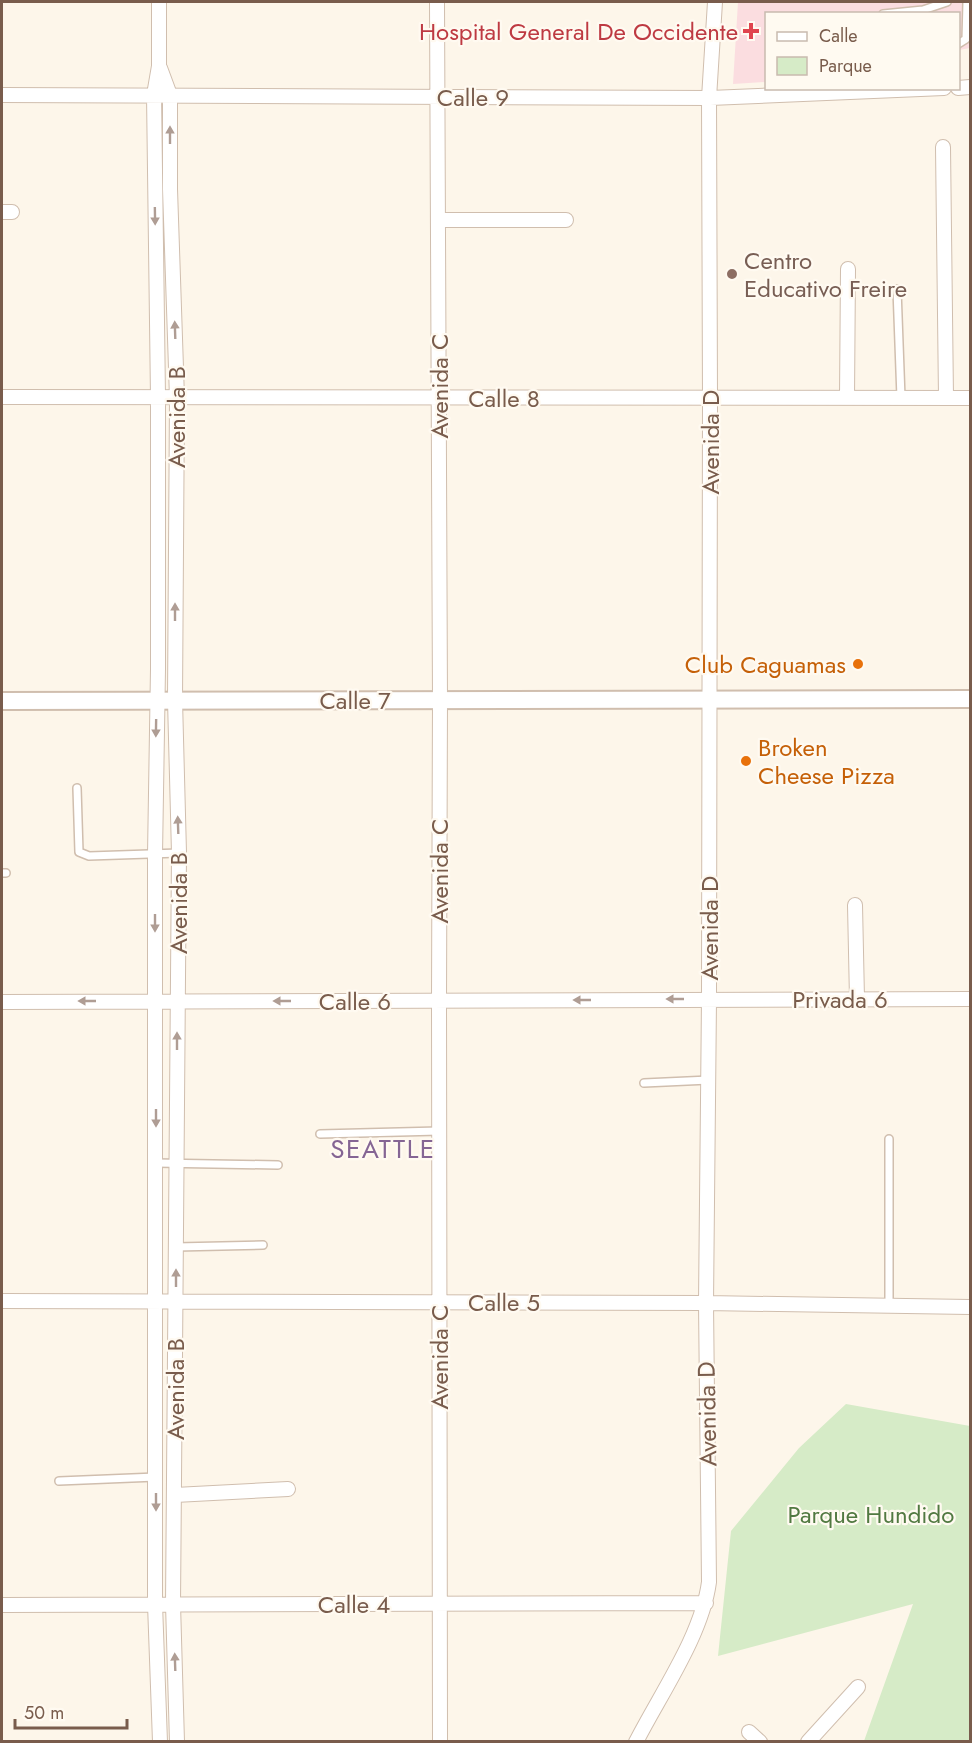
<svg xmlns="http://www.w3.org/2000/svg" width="972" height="1743" viewBox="0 0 972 1743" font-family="Jost,sans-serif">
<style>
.medical{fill:#fbdde0}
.green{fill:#d6ebc7}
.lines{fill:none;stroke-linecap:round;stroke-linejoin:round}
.service-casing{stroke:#d0beae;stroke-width:10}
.minor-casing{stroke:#d0beae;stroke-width:16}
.tertiary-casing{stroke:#d0beae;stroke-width:20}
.service{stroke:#fff;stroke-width:7}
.minor{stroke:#fff;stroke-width:14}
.tertiary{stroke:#fff;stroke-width:16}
.oneway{fill:#af9d94}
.health-dot{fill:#e0444e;stroke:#fffaf1;stroke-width:2}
.education-dot{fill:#8d6e63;stroke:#fffaf1;stroke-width:2}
.food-dot{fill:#e8710a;stroke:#fffaf1;stroke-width:2}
.labels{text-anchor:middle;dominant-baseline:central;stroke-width:4.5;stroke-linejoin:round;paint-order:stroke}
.health-label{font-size:24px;fill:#be3a42;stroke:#fffaf1;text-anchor:end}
.street-label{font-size:24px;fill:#795c4c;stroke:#fffaf1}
.education-label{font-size:24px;fill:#785e54;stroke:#fffaf1;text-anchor:start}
.food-label{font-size:24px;fill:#c56008;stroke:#fffaf1;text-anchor:end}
.park-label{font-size:24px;fill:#517941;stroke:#fffaf1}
.neighbourhood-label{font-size:26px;letter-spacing:1.5px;fill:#856594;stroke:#fffaf1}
</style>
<rect width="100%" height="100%" fill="#fdf6ea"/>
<path class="medical" d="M738,2H970V48L959,50L958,14H766V82L733,84Z"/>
<path class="green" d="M846,1404L970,1426V1741H864L913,1604L718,1656L731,1531L799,1448Z"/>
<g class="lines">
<defs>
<path id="service" d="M883,14L923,10L947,2
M958,44L966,39L967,2
M897,289L901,398
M77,788L79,852L89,856L179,853
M2,873H6
M644,1083L709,1080
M320,1134L439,1131
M889,1139V1306
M156,1163L278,1165
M176,1247L263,1245
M59,1481L156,1477"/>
<path id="minor" d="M159,2V66L154,95L158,397V669L155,855V1604L160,1742
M437,2L440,700L439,1000L440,1742
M160,68L170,95V189L177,398L175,700L179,853L173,1604L177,1742
M958,88L970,87
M2,95L710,98L944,88
M943,147L946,398
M2,212H12
M438,220H566
M2,397L970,398
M847,398L848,269
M855,905L857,999
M2,1002L970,999
M2,1301L706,1303L970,1307
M175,1495L288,1489
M2,1605L706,1603
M749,1732L760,1742
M636,1742C661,1693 702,1635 709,1582L706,1303L709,999L710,398L709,98L715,2
M808,1742L858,1687"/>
<path id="tertiary" d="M2,701L970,699"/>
</defs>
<use href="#service" class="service-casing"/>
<use href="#minor" class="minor-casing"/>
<use href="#tertiary" class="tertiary-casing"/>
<use href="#service" class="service"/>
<use href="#minor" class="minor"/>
<use href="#tertiary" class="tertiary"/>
</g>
<defs><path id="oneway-solid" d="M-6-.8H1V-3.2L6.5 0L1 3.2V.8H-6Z" transform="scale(1.5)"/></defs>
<g class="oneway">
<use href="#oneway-solid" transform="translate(170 135) rotate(-90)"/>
<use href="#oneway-solid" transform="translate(155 216) rotate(89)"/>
<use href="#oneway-solid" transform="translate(175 330) rotate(-92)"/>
<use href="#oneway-solid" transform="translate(175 612) rotate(-90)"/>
<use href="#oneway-solid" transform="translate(156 728) rotate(91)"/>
<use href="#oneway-solid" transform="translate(178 825) rotate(-92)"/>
<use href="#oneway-solid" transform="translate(155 923) rotate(90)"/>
<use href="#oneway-solid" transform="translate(675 999) rotate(180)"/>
<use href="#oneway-solid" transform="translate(582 1000) rotate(180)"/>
<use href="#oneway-solid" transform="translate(87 1001) rotate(180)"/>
<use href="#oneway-solid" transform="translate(282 1001) rotate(180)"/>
<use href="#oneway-solid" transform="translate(177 1041) rotate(-90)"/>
<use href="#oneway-solid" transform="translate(156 1118) rotate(90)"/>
<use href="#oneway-solid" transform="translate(176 1278) rotate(-90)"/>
<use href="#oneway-solid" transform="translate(156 1502) rotate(90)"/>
<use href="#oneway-solid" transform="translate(175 1662) rotate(-92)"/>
</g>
<path class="health-dot" d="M748 22h6v6h6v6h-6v6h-6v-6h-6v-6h6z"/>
<circle class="education-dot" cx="732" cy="274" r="6"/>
<g class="food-dot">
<circle cx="858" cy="664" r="6"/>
<circle cx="746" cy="761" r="6"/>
</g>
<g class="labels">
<g class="health-label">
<text x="738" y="31">Hospital General De Occidente</text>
</g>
<g class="street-label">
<text x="473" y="97">Calle 9</text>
<text transform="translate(439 386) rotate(-90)">Avenida C</text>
<text x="504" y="398">Calle 8</text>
<text transform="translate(176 417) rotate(-90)">Avenida B</text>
<text transform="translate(710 442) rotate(-90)">Avenida D</text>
<text x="355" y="700">Calle 7</text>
<text transform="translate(439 871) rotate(-90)">Avenida C</text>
<text transform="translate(178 903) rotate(-90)">Avenida B</text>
<text transform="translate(709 928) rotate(-90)">Avenida D</text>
<text x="840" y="999">Privada 6</text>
<text x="355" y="1001">Calle 6</text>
<text x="504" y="1302">Calle 5</text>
<text transform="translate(439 1357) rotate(-90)">Avenida C</text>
<text transform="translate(175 1389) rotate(-90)">Avenida B</text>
<text transform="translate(707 1414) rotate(-91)">Avenida D</text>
<text x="354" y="1604">Calle 4</text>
</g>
<g class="education-label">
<text x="744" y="260">Centro<tspan x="744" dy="28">Educativo Freire</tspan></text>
</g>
<g class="food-label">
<text x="846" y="664">Club Caguamas</text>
<text x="758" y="747" text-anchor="start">Broken<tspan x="758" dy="28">Cheese Pizza</tspan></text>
</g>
<g class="park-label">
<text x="871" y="1514">Parque Hundido</text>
</g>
<g class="neighbourhood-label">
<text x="383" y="1149">SEATTLE</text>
</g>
</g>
<rect width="972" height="1743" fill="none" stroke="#795c4c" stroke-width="6"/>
<rect x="765" y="12" width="195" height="78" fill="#fffaf1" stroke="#c9bbaf" stroke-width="1.5"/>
<rect x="777" y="32" width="30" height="9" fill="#ffffff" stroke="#c9bbaf" stroke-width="1.5"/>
<text x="819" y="42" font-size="18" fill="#795c4c">Calle</text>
<rect x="777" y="57" width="30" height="18" fill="#d6ebc7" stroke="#c9bbaf" stroke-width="1.5"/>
<text x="819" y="72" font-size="18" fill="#795c4c">Parque</text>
<path d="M15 1719v9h112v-9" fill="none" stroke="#795c4c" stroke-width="3"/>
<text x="24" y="1719" font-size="18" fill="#795c4c" stroke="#fffaf1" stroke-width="4.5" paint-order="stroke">50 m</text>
</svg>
